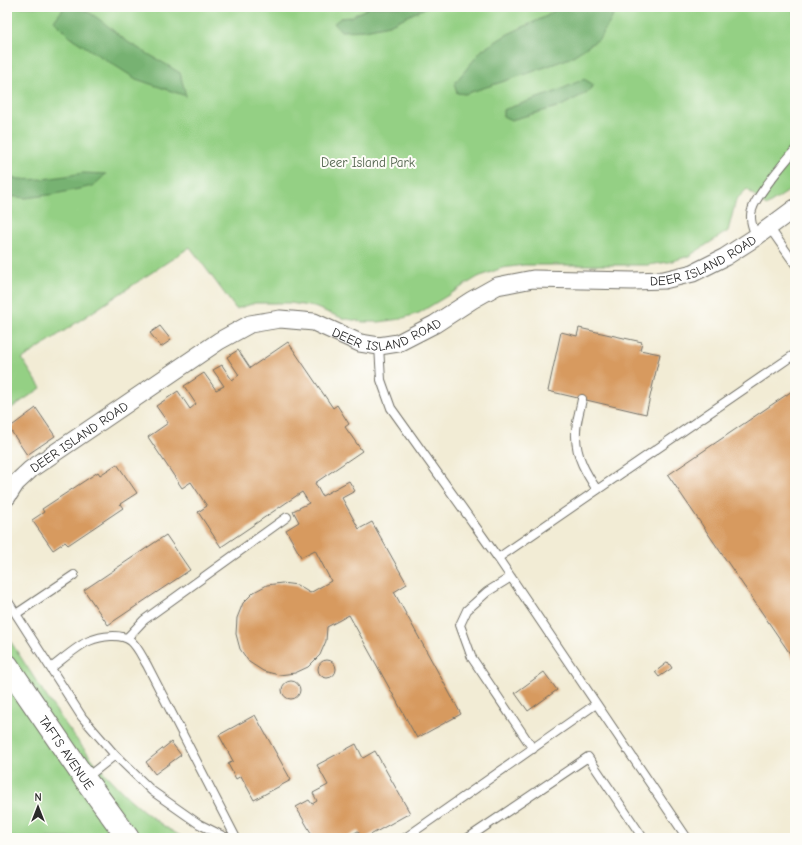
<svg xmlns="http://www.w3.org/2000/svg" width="802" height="845" viewBox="0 0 802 845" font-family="'Comic Neue',sans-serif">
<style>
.green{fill:#94d084;stroke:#607e58}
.forest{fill:#77b272;stroke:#516e4e}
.building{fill:#d79a5e}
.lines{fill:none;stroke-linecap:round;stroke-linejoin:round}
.service-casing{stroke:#716f66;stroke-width:10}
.minor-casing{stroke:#716f66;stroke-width:19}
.secondary-casing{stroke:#716f66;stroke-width:24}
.service{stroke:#fff;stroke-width:8}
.minor{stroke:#fff;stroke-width:17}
.secondary{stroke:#fff;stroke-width:22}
.labels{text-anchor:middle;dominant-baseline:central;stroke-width:4;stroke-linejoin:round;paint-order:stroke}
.park-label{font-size:13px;fill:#4a5d46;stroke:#fdfcf7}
.street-label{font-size:13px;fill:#2b2b2b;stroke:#fdfcf7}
</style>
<rect width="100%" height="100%" fill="#fdfcf7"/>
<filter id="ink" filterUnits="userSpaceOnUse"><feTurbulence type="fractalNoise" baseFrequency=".025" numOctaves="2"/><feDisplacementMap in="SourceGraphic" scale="8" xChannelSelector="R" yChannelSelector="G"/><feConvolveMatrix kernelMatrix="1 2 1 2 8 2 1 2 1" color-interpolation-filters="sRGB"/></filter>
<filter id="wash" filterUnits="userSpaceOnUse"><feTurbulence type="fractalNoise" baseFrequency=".012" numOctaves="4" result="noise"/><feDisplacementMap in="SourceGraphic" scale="16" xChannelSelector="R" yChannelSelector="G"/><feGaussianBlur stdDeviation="0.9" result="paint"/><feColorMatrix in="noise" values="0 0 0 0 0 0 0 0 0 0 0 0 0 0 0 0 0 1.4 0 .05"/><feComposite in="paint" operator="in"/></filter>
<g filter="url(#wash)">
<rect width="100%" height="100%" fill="#f2ecd5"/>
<path class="green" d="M7,7H795V187L766,206L747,189L736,200L728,231L689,256L669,262L648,265H524L502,268L478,277L419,313L400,319L379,322H363L342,318L314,307L290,303H255L236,309L190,247L22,359L41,388L7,411Z
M7,636C55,709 104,795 184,838H7Z"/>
<path class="forest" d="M71,7C92,7 114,34 131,44C148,54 164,63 180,73L186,96L136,79L70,37L54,21L63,9Z
M370,7H427L389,25L365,30L341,31L334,23L341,18L351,17Z
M559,7H617L610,22L599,39L570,58L529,73L465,94L457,93L454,84L482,50L508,34L547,16Z
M584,79L594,85L586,93L561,106L511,120L503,116V110L555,92Z
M83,173L106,174L93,186L55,194L26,198L7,196V177C31,183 59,177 83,173Z"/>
<g id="blocks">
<path class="building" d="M160,326L171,340L161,347L150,333Z
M579,328L642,342L640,350L660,354L646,414L548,391L561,332L577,336Z
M288,342L333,408L337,405L349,424L345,427L362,451L315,483L322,496L349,481L355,491L342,498L359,529L372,522L407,584L394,592L461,714L417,738L349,615L327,627L326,641L320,655L308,667L295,673L279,675L263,671L249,662L240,649L236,634L237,618L243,603L254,592L267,585L282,583L297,585L310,593L331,581L315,550L301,557L286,530L299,522L293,511L309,503L302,492L221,547L198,512L207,506L191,482L182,488L148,437L168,423L156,406L178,391L190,409L196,404L184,386L204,373L216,390L224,386L213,370L222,365L232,380L239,375L227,357L238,350L250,368Z
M795,389V661L668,475Z
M36,408L55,436L27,455L9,428Z
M117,464L137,493L120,504L123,508L68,545L65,542L53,550L32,520L44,512L42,509L98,472L100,475Z
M166,535L190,570L108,625L84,590Z
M318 669a9 9 0 1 1 18 0a9 9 0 1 1-18 0Z
M668,662L672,668L659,677L655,672Z
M544,672L557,690L528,711L515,693Z
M282 690a9 9 0 1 1 18 0a9 9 0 1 1-18 0Z
M255,715L291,780L254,800L241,776L236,779L228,764L233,761L219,735Z
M171,742L181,755L155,774L146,762Z
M356,744L363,758L375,751L410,813L365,838H362L358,831L345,838H326L325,836L321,838H314L296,807L309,800L312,804L317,801L313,793L328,785L317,765Z"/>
</g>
</g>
<g filter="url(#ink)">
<use href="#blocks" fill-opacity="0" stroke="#716f66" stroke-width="1"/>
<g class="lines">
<defs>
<path id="service" d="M769,227L795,264
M756,237C753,228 749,219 752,210C756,195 784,163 795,150
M379,346L381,380L391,408L498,558L795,354
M582,399C580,411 575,424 576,436C576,457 586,473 597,490
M498,558L687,838
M511,577L487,592L467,610L460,625L472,658L533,749
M7,600L82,717L115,755L152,791L199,824L227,838
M16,614L74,575
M127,638L144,620L287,517
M51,668C62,660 77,646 89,641C101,636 121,633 131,641C138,647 142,657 147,665L236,838
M86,778L115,755
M405,838L596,704
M468,838L588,757L643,838"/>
<g id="minor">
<path id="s1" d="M7,497L16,483L31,469L219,341L250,324L280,319L314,322L360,343L379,346L398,343L435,324L472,300L497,286L533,279L633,281L664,280L693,273L725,257L756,237L795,208"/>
</g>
<g id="secondary">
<path id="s2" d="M7,665L85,779L128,838"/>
</g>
</defs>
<use href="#service" class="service-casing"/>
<use href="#minor" class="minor-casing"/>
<use href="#secondary" class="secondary-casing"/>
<use href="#service" class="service"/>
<use href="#minor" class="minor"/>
<use href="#secondary" class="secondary"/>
</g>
</g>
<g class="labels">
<g class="park-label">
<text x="368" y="162">Deer Island Park</text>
</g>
<g class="street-label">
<text stroke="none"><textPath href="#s1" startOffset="779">DEER ISLAND ROAD</textPath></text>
<text stroke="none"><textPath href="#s1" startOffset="443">DEER ISLAND ROAD</textPath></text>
<text stroke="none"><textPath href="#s1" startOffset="95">DEER ISLAND ROAD</textPath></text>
<text stroke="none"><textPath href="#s2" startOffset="106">TAFTS AVENUE</textPath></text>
</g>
</g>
<rect width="802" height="845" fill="none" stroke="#fdfcf7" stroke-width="24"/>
<g transform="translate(38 807)" stroke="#fdfcf7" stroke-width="3" paint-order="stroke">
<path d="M0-3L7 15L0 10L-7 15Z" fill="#2b2b2b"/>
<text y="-6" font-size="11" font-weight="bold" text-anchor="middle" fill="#2b2b2b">N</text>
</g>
</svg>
